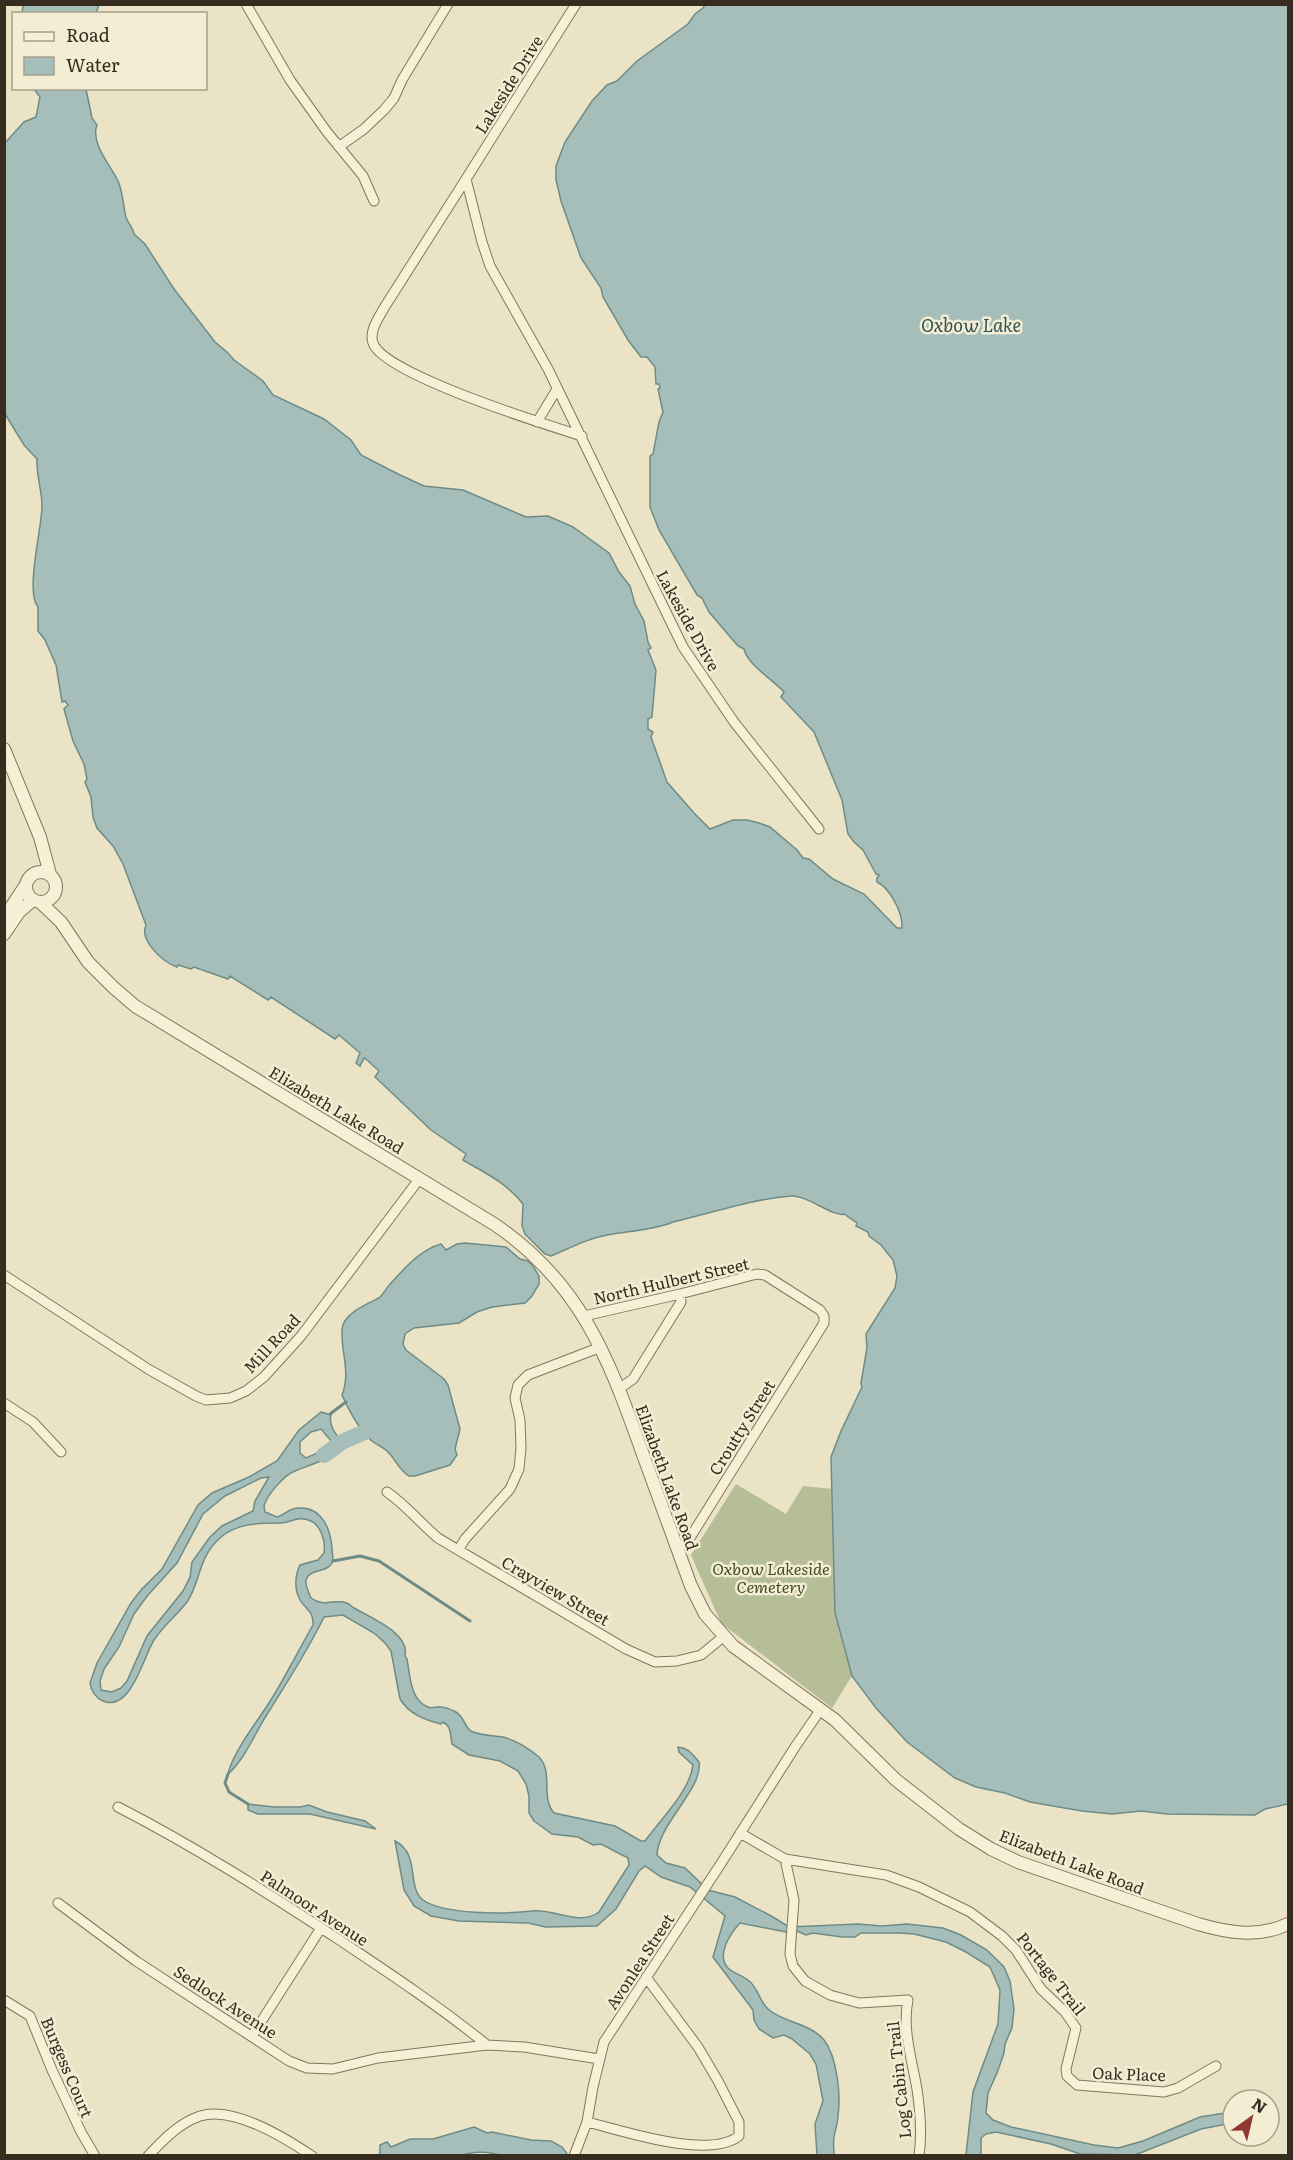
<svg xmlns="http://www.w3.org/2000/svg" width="1293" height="2160" viewBox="0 0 1293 2160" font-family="Literata,serif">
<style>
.cemetery{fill:#b6be98}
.water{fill:#a6beb9;stroke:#6e8c87;stroke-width:1.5;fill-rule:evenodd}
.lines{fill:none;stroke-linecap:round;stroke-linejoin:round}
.stream{stroke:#6e8c87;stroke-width:3}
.river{stroke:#a6beb9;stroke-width:16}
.minor-casing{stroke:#84755c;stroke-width:11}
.tertiary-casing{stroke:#84755c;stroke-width:14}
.minor{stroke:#f6f0d7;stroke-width:9}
.tertiary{stroke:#f6f0d7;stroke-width:12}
.labels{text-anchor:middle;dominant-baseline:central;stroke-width:5;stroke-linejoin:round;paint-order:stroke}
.street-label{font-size:16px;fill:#362c1f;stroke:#f3edd4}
.park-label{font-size:16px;font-style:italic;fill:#425027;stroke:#f3edd4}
.water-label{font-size:18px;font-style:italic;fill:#2f5354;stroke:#f3edd4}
</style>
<rect width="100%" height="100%" fill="#ebe3c5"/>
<path class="cemetery" d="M736,1484L786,1514L803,1486L833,1489L832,1520L838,1622L852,1676L832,1708L721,1623L691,1555Z"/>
<path class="water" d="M23,5V4L99,5L96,13H22Z
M705,5H1288V1804L1265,1809L1255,1815L1167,1814L1141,1811L1112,1814L1082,1811L1030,1802L1005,1793L976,1787L955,1778L907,1742L876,1708L852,1676L835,1613L831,1457L841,1431L862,1387L861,1383L867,1348L866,1334L895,1288L897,1276L893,1260L881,1245L869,1236L868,1232L856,1226L857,1223L844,1214C835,1218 805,1194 791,1196C752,1199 712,1213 673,1222C659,1229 631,1231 613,1234C591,1237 572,1247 551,1256L545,1254L525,1234L522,1226L523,1204C507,1183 485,1173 463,1160L466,1154L431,1130L375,1077L379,1071L366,1059L364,1058L360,1066L356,1063L360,1053L339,1035L335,1039L271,997L268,1000L230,976L228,979L194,967L191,969L178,965L177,967C163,962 139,941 146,925L123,864L113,846L97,828L93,817L91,797L85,782L87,779L84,764L73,741L64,709L68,705L65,701L62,702L56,665L45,640L38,631V607C25,592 42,528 42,506C42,490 36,475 37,459L24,445L5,414V143L24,122L36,117L40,97L34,89H86L92,118L97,125C90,143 111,166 118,181C123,192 123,205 126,217C128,224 133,227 134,234L145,244L174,289L215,342L227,352L234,360L263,381L273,395L324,419L351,440L361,455L398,474L424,486L463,490L526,517L548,516L573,527L609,553L619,572L630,586L635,604L644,621L648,642L651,648L648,650L656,670L652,717L648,719V729L653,732L651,737L667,782L694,813L710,829L733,820H747L759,823L770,827L797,850L803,858L809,859L833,879L864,894L897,928H902C903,913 890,888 877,882V878L879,875L876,874L863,850L854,842L848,834L842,800L814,732L781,697L784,692C773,680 747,664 744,649L738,646L709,612L702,598L697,595L659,530L650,507V456L653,454L659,422L663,412L658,389L660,388L659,384H656L655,367L647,357H641L628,340L603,297L601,288L581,258L561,201L556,180V166L565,142L592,101L607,85L617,81L637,61L688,24L695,14L703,8Z
M465,1243L506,1247L520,1259L528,1261L533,1266L539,1276V1284L532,1296L525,1303L492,1307L477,1312L459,1323L414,1328L405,1334L403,1344L406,1350L444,1379L448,1385L460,1429L455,1449L457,1455L450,1465L415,1476H409C399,1470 396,1460 388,1452C383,1447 377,1445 372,1441C360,1431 348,1409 342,1395C351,1371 341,1354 342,1330C342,1314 367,1304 379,1298C383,1295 387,1287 391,1283C405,1268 420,1250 441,1244L446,1250L457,1244Z
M321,1412L331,1415C328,1425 336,1436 344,1442C332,1460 314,1463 295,1471C284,1475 267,1495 264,1506L265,1512L277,1517C284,1515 290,1508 298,1508C322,1506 331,1530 332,1549C332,1554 334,1558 332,1563C327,1573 310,1568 306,1580C305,1586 309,1593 311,1598C324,1608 335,1598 347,1603C350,1604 352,1607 354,1608C371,1618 410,1633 405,1656L407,1659C410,1675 410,1700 428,1707C432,1709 437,1706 442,1707C445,1707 451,1710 454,1711C465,1716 464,1727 471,1731C481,1736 492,1735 503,1737C515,1740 530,1749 539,1757C554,1773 540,1797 554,1813L615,1826L641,1841H645C660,1820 690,1791 693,1765L679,1752L678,1747C689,1748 692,1754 699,1762C703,1789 658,1824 657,1855L666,1863L685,1868L708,1890L735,1897L773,1917L789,1927L858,1924L882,1926L907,1924L943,1928L961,1935L987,1950L1004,1967L1010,1981L1014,2009L1012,2028L1005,2044L1004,2053L997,2073L988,2093L986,2113L993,2120L1011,2127L1094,2145L1118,2148L1143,2141L1200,2117L1225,2113L1233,2110V2123L1201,2129L1135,2155L1080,2154L1051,2144L996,2132L986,2134L981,2138V2155H966L973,2092L998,2024L1000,1990L990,1967L966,1952L946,1942L914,1934L899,1933H861L855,1937H842L813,1933L806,1935L797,1931L786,1932L740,1923C730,1934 716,1955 728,1968C733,1973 741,1975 748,1980C758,1987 759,2001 768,2009C784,2023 810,2023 824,2040C837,2057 841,2094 838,2115C838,2123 835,2130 834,2137C833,2143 834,2149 834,2155H817L815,2124L823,2101L816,2064L810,2054L792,2039L784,2035L773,2038L759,2029L754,2020L753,2010L713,1957L725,1916L690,1887L661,1877L645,1866L639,1871L616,1909L597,1926L546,1927L528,1923L459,1921L431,1916L414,1906L404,1890L395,1841C421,1854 406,1887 423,1900C444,1915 506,1914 532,1911C554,1908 579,1927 599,1912L629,1865L628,1858L601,1844L593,1845L578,1837L552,1834L534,1821L529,1813V1796L526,1784L518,1771L500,1761L469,1755L452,1744C450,1735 452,1727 443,1722L441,1724C425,1720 409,1714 400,1699L391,1651L385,1643L374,1633L343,1615L324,1617C307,1652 286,1684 266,1716C254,1735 245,1759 228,1774C232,1754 256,1723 267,1706C284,1680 298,1651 313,1625C314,1611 305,1609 300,1600C294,1589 295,1575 300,1565L318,1560L324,1553C326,1542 321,1526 311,1521C297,1515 292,1523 280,1523C260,1523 236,1523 220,1538C198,1557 201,1581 187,1602C177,1615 163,1626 154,1640C144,1655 131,1713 103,1701C96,1698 91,1691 90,1683L97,1663L131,1603L141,1590L162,1569L198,1505L212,1493L249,1477L277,1461L299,1430ZM321,1429L332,1442L329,1448L306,1458L300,1453V1442L311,1432ZM269,1477L255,1501L253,1511L222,1526L210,1537L192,1562L190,1577L183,1591L147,1636L127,1681L121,1688L112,1692L101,1690L100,1681L104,1669L119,1647L134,1614L148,1595L177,1563L203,1514L225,1496L261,1478Z
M248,1804L274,1807H300L309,1805L327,1812L365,1821L376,1829L310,1814H258L248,1810Z
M474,2127L487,2133L492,2132L531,2140L551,2141L562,2147L568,2155C550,2156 522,2159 505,2156C488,2152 476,2150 459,2156L377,2155L380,2154V2145L387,2142L391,2147L410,2139H433Z"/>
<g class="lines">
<path class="stream" d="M330,1414L346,1402
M333,1561L360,1556L379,1561L470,1621
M228,1774L225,1783L229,1792L248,1804"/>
<path class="river" d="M324,1455L342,1442L383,1424"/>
<defs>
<path id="minor" d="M246,4L290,80L327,132L363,176L374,201
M576,4L466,179L482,242L490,266L548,369L683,647L734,722L819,829
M340,146L364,129L384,110L394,98L402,80L448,4
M466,179L384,308C378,319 369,331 373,343C383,374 547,425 582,436
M537,422L557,389
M4,1275L148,1369L196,1396L206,1400L230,1398L246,1391L264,1377L301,1336L420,1178
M584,1316L680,1294L757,1274L765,1275L820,1310L824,1316V1323L688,1541L677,1549
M619,1389L633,1379L681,1302L680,1294
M4,1403L33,1422L61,1452
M387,1492C406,1505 420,1523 438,1538L626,1649L655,1662L677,1661L701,1655L723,1637
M459,1549L465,1539L510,1489L519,1469L521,1448L520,1420L515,1398L518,1385L528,1375L601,1347
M118,1807C194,1846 266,1892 338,1939C389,1973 439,2006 487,2045
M740,1833L785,1859L794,1900L790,1954L793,1966L805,1981L830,1995L859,2003L908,2000C902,2029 912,2060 917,2089C920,2109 922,2135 919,2156
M785,1859L886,1875L919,1887L970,1912L1002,1936L1016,1950L1041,1989L1065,2012L1076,2028L1066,2069L1067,2076L1077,2085L1164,2092L1178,2088L1216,2066
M58,1903L136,1961L289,2061L307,2068L333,2069L378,2058L487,2045L524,2047L599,2059
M4,2000L30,2016L52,2070L81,2132L95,2156
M252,2036L321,1928
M587,2122C624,2131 708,2160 739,2136V2122L718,2081L698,2047L646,1977
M148,2156C162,2141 179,2123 200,2116C234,2106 284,2137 312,2156
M574,2156L587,2122L593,2087L604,2042L720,1865L795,1747L821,1709"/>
<path id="tertiary" d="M4,749L40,837L50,874
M26 887a15 15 0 1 1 30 0a15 15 0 1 1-30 0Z
M40,902L61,922L88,962L113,987L135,1006L494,1224C579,1281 608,1356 641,1449C657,1494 674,1540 691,1586L705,1614L733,1646L835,1720L896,1780L959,1829L991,1849L1018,1862L1198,1924C1229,1933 1258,1938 1288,1924
M4,918L25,886
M4,934L19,912L33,900"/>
</defs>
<use href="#minor" class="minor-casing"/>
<use href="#tertiary" class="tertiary-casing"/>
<use href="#minor" class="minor"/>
<use href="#tertiary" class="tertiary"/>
</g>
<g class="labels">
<g class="street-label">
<text transform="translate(508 84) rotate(-58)">Lakeside Drive</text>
<text transform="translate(689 620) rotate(61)">Lakeside Drive</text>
<text transform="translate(337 1109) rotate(31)">Elizabeth Lake Road</text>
<text transform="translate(671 1280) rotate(-13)">North Hulbert Street</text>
<text transform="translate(271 1343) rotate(-47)">Mill Road</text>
<text transform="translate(741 1427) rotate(-58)">Croutty Street</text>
<text transform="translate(668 1477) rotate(70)">Elizabeth Lake Road</text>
<text transform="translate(556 1590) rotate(30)">Crayview Street</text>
<text transform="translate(1072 1861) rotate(21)">Elizabeth Lake Road</text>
<text transform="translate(315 1907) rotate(33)">Palmoor Avenue</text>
<text transform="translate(639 1961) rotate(-57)">Avonlea Street</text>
<text transform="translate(1052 1973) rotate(52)">Portage Trail</text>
<text transform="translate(226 2001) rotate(33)">Sedlock Avenue</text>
<text transform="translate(68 2067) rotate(67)">Burgess Court</text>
<text transform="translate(1129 2073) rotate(2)">Oak Place</text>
<text transform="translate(898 2080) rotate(-96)">Log Cabin Trail</text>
</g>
<g class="park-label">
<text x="771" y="1568">Oxbow Lakeside<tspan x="771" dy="18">Cemetery</tspan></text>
</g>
<g class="water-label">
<text x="971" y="324">Oxbow Lake</text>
</g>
</g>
<rect width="1293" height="2160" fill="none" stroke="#362c1f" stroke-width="12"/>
<rect x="12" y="12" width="195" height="78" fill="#f3edd4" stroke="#a7a08c" stroke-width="1.5"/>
<rect x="24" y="32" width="30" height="9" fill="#f6f0d7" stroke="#a7a08c" stroke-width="1.5"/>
<text x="66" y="42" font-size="18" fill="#362c1f">Road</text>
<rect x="24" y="57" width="30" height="18" fill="#a6beb9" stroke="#a7a08c" stroke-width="1.5"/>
<text x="66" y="72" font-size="18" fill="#362c1f">Water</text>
<g transform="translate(1251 2118) rotate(34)"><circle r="28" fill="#f3edd4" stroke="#a7a08c" stroke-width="1.5"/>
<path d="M0-4.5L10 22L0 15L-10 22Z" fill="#8f3831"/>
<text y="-9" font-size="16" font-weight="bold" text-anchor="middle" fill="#362c1f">N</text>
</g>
</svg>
